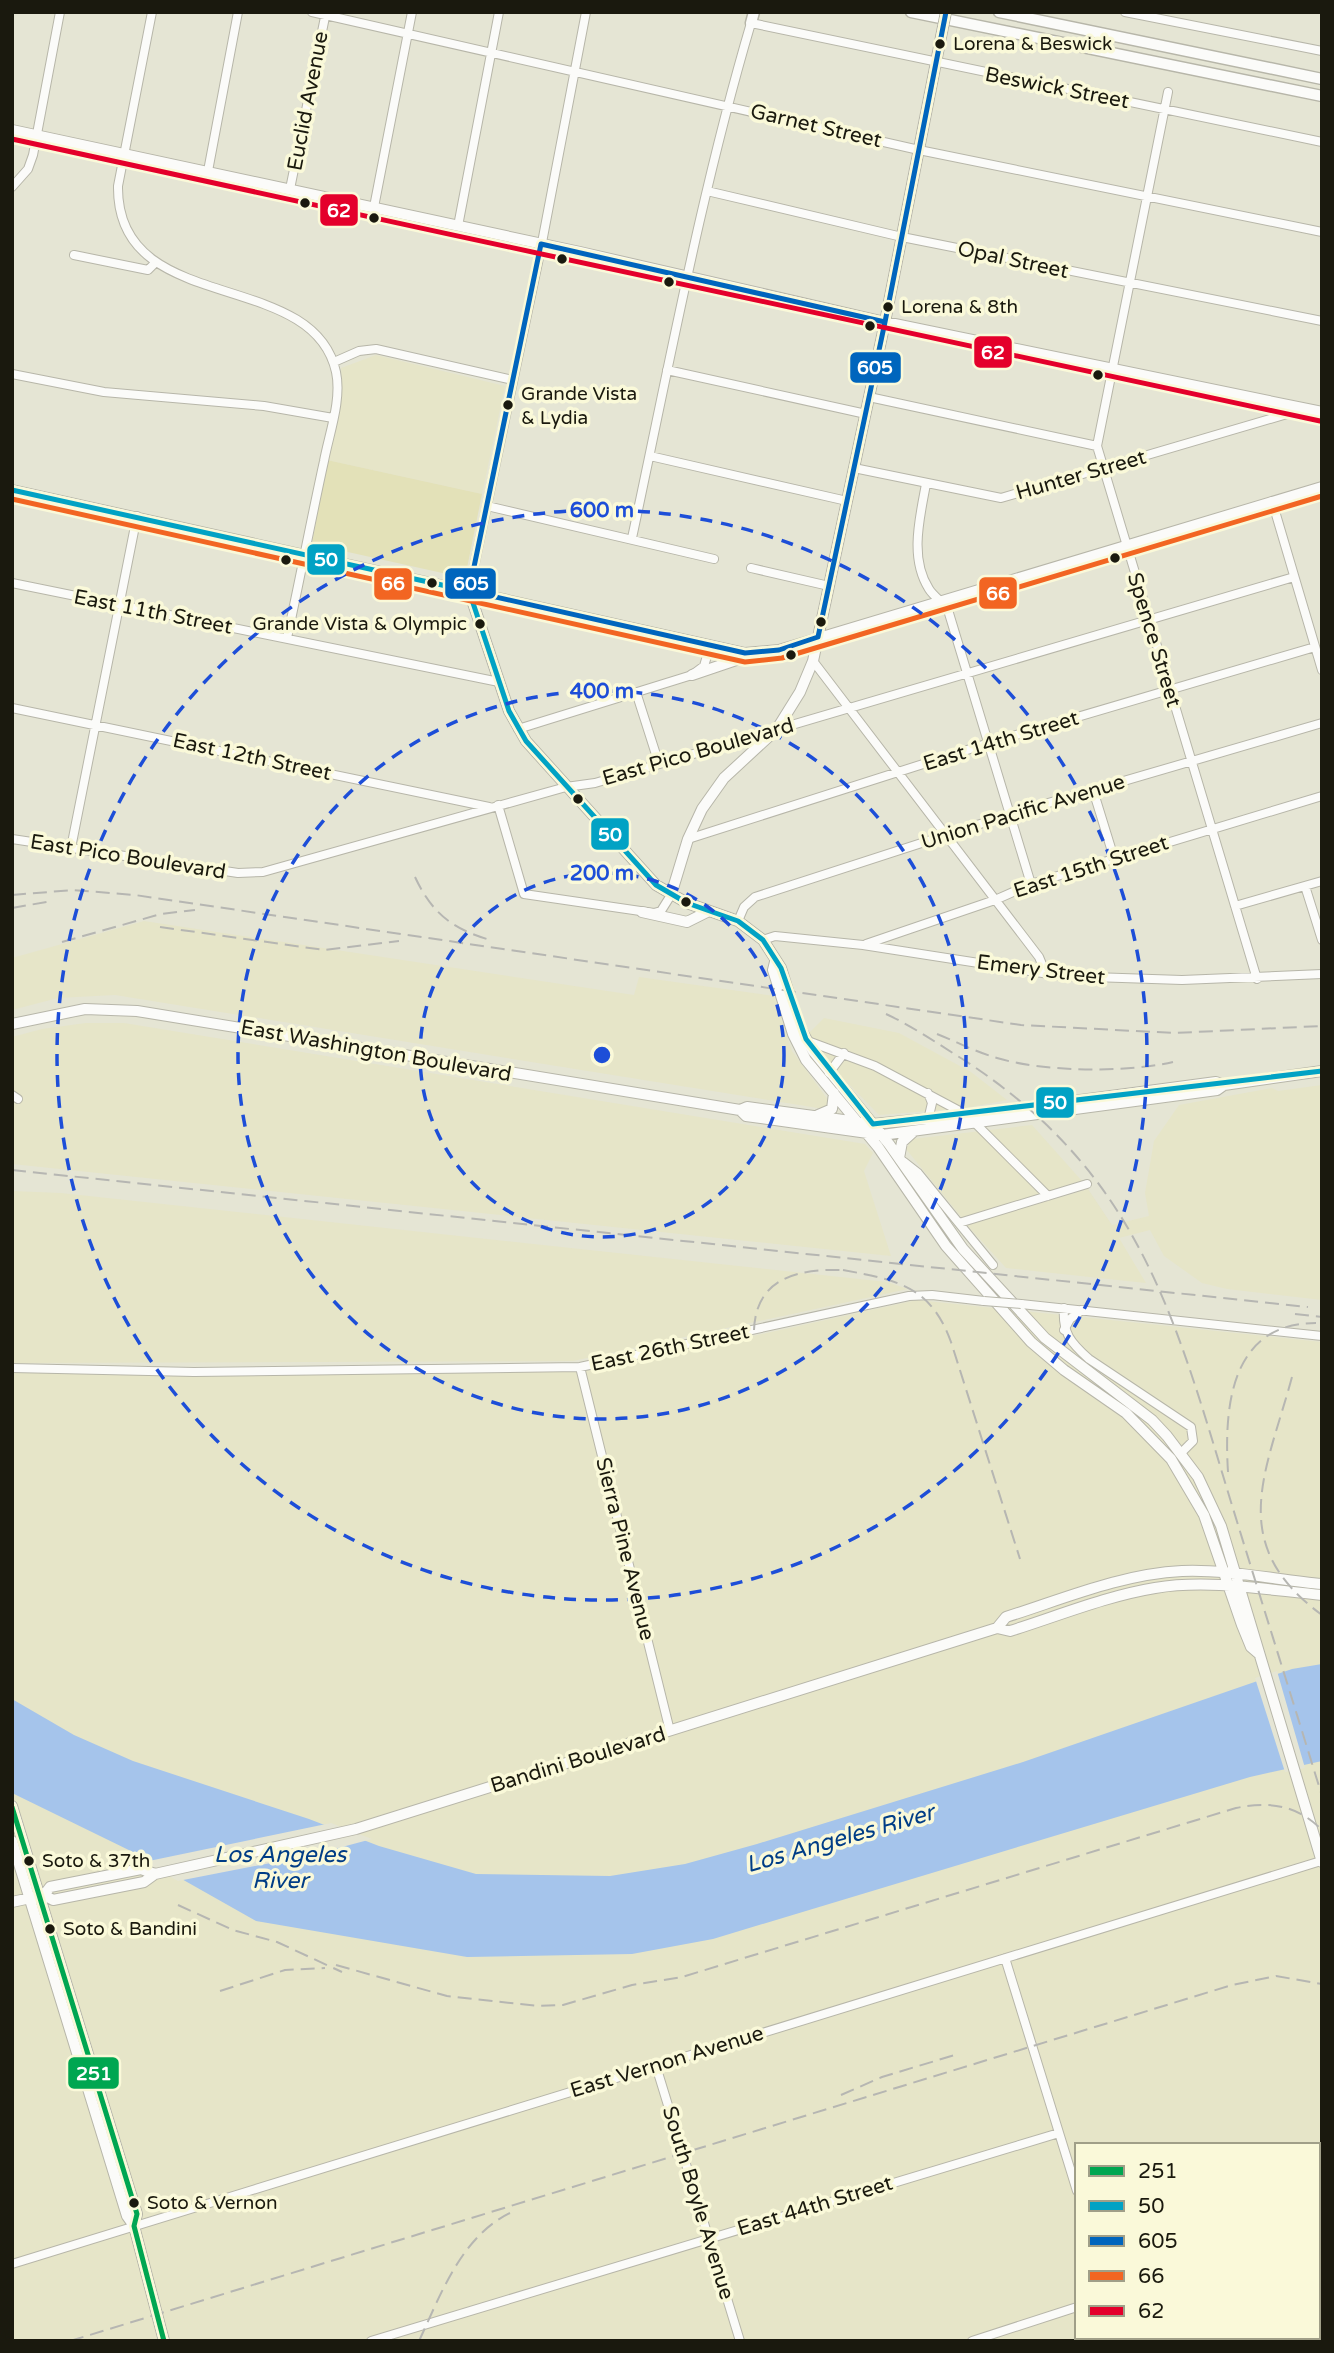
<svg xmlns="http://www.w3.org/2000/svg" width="1334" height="2353" viewBox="0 0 1334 2353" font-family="'Varela Round',sans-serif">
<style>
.built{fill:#e6e5c8;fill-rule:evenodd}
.green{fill:#e3e1b8}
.water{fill:#a5c4eb}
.pier{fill:#e5e5d4}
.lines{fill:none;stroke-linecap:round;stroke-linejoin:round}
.minor-casing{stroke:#b7b6a9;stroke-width:10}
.major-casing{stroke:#b7b6a9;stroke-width:12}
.highway-casing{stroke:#b7b6a9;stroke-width:13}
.minor{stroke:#fbfbf9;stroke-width:8}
.major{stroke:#fbfbf9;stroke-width:10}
.highway{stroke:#fbfbf9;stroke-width:10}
.rail{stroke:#b6b6b2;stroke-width:2;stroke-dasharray:14 7;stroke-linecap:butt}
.minor-bridge-casing{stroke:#b7b6a9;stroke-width:10;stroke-linecap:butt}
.major-bridge-casing{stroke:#b7b6a9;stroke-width:12;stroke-linecap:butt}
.minor-bridge{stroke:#fbfbf9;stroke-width:8}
.major-bridge{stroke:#fbfbf9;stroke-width:10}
.bus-1-casing{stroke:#faf9d9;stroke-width:10}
.bus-2-casing{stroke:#faf9d9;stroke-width:10}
.bus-3-casing{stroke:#faf9d9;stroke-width:10}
.bus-4-casing{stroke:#faf9d9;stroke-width:10}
.bus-5-casing{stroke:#faf9d9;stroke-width:10}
.bus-1{stroke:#00a651;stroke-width:5}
.bus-2{stroke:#01a2c4;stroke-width:5}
.bus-3{stroke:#0065bd;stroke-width:5}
.bus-4{stroke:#f26522;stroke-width:5}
.bus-5{stroke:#e4002b;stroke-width:5}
.ring{fill:none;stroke:#1d4ed8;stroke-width:3.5;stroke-dasharray:12 9}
.bus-dot{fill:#1a190e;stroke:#faf9d9;stroke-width:2.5}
.labels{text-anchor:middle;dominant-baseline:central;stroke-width:7;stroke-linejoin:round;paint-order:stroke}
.bus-label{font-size:19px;fill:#1a190e;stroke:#faf9d9;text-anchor:start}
.street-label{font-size:21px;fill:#1a190e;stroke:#faf9d9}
.water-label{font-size:23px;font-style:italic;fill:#003d86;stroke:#faf9d9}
.centre{fill:#1d4ed8;stroke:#faf9d9;stroke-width:3.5}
.ring-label{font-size:21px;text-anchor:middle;font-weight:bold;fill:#1d4ed8;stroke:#faf9d9;stroke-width:7;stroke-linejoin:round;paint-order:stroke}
.line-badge{stroke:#faf9d9;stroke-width:2.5}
.badge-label{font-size:19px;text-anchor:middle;font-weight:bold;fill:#fff}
</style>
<rect width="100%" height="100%" fill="#e5e5d4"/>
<path class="built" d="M376,355L505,386L482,494L327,460L342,392L341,368Z
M144,921L634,995L639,977L774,996L792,1051L829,1101L824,1109L115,995L58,998L12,1010V958Z
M824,1018L899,1033L971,1072L1007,1100L966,1108L879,1115L842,1077L808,1034Z
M86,1023H124L865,1144L873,1153L864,1171L891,1256L12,1164V1037L42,1029Z
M1322,1085V1300L1227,1289L1202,1283L1164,1256L1150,1230L1119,1238L1146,1283L1006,1268L967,1225L1088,1189L1112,1225L1149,1216L1145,1193L1154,1141L1179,1105L1272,1088L1278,1091Z
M1032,1125L1082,1181L962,1218L906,1149L912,1139Z
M12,1191L61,1193L887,1282L908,1289L573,1361L12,1363Z
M917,1300L1322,1342V2341H12V1373L571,1371L616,1366ZM1077,2145H1318V2337H1077Z"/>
<path class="green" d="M327,460L482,494L465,578L312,544Z"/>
<path class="water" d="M1322,1664V1761L1250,1777L713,1939L632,1954L467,1957L256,1921L141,1856L12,1793V1699L74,1735L133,1761L309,1819L379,1846L476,1874L610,1876L685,1864L757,1844L1023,1762L1292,1669Z"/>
<path class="pier" d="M1277,1671L1305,1768L1285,1772L1255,1678Z
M331,1823L372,1839L312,1855L178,1881L144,1862Z"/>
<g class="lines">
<defs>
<path id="minor" d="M152,12L118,186C116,318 313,266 336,372C342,400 329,434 324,461C311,520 300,579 287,638
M312,12L919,150L1322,232
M1125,12L1322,51
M1168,92L1097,446L1257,979
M208,171L238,12
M12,187L28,169L33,155L60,12
M290,189L326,12
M707,191L902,237L1322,321
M374,207L412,12
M458,226L499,12
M74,255L148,270L156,262
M334,362L359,351L376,349L513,380
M667,370L866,414
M12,374L104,392L264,406L333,418
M869,397L1097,446
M650,456L847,501
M854,468L1001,498L1304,409
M926,484C920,517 909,558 929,589C934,597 943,602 948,610L1031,884
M1272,501L1322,670
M487,506L714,559
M632,538C669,366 701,192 751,23L1322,142
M751,568L829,586
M12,583L499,682
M469,591L540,253L586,12
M813,661L1039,957L1046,974
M636,692L659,764
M12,708L489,807
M518,729L692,675L704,666L710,646
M1093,790L1114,858
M498,805L524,894L654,913L661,911L671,895
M12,839L238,873L263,872L566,787L595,783L1294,577
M688,839L989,743L1315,647
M71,848L137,516
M1305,886L1322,940
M1235,906L1322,881
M738,921L744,907L755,897L1011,814L1322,723
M763,940L775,936L863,945L1062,976L1182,980L1322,974
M866,944L995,900L1031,884L1322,796
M805,1040L875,1066L967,1115L1048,1196
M829,1073L844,1053
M928,1093L932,1103L928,1120
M12,1095L18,1099
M904,1162L918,1173L993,1265
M959,1223L1087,1184
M1021,1304L1322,1336
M1064,1308C1062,1333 1071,1343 1089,1359L1191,1427L1193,1441L1181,1453
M1064,1330L1070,1319L1082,1310
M580,1367L670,1731
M12,1368L194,1372L580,1367L909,1296L932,1295L984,1301
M1005,1958L1077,2191
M656,2066L740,2341
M12,2264L1321,1861
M1122,2337L1123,2341
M371,2341L1059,2133
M972,2341L1077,2307"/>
<path id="major" d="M12,130L580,252L885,322L1322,412
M12,490L745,653L779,650L1322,487
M469,591L509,711L526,741L656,885L687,903L738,921L763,940L781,968L799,1026L813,1051L889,1144L963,1249L1045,1338L1152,1420L1167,1436L1198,1477L1221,1526L1322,1862
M692,675L751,655
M671,895L688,839L702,809L724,778L777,729L800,692L813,661L885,322L941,37
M642,912L687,922L709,911
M775,962L773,970L793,1034L806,1060L878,1147L946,1246L1031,1342L1064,1370L1126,1413L1171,1459L1204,1515L1242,1625L1251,1647L1258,1653
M12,1024L85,1009L137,1011L740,1110L747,1107L873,1124L967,1115L1216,1082L1224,1085L1322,1071
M740,1110L746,1116L882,1135L1217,1090L1224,1085
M818,1115L832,1109L834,1093
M899,1158L902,1142L913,1132
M997,1628L1006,1617C1063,1599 1121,1574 1182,1571C1225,1569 1278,1580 1322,1584
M12,1806L137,2214L134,2226
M12,1841L127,2216L134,2226L164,2341
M44,1895L50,1887L141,1869L155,1874
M12,1902L44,1895L53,1900L144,1882L155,1874L356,1829L997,1628L1010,1631C1058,1616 1106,1596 1155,1588C1209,1579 1268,1590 1322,1595"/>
<path id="highway" d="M911,12L1322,96
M999,12L1322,79
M751,23L754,12"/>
</defs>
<use href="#minor" class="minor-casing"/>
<use href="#major" class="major-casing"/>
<use href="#highway" class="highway-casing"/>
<use href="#minor" class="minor"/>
<use href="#major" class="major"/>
<use href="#highway" class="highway"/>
<path class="rail" d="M415,877C431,911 450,928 487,939
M12,895L73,890L135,895L1021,1025L1174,1033L1322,1026
M12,908L52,901
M160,927L324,950L399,941
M62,942L161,914L195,910
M886,1014C914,1027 938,1044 964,1060C1139,1174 1174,1314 1231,1502C1261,1600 1292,1698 1322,1796
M937,1034C957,1042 976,1052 997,1058C1044,1072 1126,1073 1173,1062
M12,1170L1308,1307
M843,1270C897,1280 931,1286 951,1342L1020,1559
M1295,1314L1322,1317
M754,1330C756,1278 798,1269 840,1270
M1292,1377C1266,1473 1225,1544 1322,1615
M1228,1472C1224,1408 1230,1323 1316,1323
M178,1905L233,1930L277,1942L342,1972
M336,1965L447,1996L538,2006L563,2005L632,1985L682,1977L1236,1808C1270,1801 1297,1805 1322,1830
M220,1991L285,1970L325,1968
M841,2095L882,2077L958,2054
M70,2341L1232,1985L1276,1976L1322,1984
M419,2341C441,2294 461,2237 510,2213"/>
<defs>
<path id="minor-bridge" d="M984,1301L1021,1304"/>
<path id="major-bridge" d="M941,37L946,12"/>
</defs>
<use href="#minor-bridge" class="minor-bridge-casing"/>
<use href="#major-bridge" class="major-bridge-casing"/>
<use href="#minor-bridge" class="minor-bridge"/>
<use href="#major-bridge" class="major-bridge"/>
<defs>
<path id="bus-1" d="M12,1807L137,2214L134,2226L164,2341"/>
<path id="bus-2" d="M12,490L469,591L509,711L526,741L656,885L687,903L738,921L763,940L781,968L806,1039L873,1124L1322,1071"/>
<path id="bus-3" d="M541,244L885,322L818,637L779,650L745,653L469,591Z
M885,322L946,12"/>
<path id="bus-4" d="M12,499L745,662L782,658L1322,496"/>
<path id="bus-5" d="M12,139C448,233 883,331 1320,421"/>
</defs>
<use href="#bus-1" class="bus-1-casing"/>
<use href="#bus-2" class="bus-2-casing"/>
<use href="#bus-3" class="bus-3-casing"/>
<use href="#bus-4" class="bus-4-casing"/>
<use href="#bus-5" class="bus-5-casing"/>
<use href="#bus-1" class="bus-1"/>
<use href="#bus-2" class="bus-2"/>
<use href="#bus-3" class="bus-3"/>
<use href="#bus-4" class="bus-4"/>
<use href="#bus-5" class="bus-5"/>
</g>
<g class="ring">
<circle cx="602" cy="1055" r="182"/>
<circle cx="602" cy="1055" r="364"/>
<circle cx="602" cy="1055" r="545"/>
</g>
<g class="bus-dot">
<circle cx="940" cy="44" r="6"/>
<circle cx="305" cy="203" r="6"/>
<circle cx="374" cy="218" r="6"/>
<circle cx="562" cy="259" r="6"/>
<circle cx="669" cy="282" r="6"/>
<circle cx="888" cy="307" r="6"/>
<circle cx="870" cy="326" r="6"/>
<circle cx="1098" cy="375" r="6"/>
<circle cx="508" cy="405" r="6"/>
<circle cx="1115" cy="558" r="6"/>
<circle cx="286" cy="560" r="6"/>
<circle cx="432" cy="583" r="6"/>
<circle cx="821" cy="622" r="6"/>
<circle cx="480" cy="624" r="6"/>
<circle cx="791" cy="655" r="6"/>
<circle cx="578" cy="799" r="6"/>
<circle cx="686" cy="902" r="6"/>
<circle cx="29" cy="1861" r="6"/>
<circle cx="50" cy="1929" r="6"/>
<circle cx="134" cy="2203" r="6"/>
</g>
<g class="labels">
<g class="bus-label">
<text x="953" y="44">Lorena &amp; Beswick</text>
<text x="901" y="307">Lorena &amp; 8th</text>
<text x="521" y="394">Grande Vista<tspan x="521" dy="24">&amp; Lydia</tspan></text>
<text x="467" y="624" text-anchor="end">Grande Vista &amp; Olympic</text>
<text x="42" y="1861">Soto &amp; 37th</text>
<text x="63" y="1929">Soto &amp; Bandini</text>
<text x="147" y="2203">Soto &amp; Vernon</text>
</g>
<g class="street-label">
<text transform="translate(1057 88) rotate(11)">Beswick Street</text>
<text transform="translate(308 101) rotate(-79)">Euclid Avenue</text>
<text transform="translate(816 126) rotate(13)">Garnet Street</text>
<text transform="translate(1013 260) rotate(12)">Opal Street</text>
<text transform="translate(1081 475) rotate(-16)">Hunter Street</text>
<text transform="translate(153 612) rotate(11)">East 11th Street</text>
<text transform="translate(1154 640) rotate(73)">Spence Street</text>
<text transform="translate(1001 741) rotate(-17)">East 14th Street</text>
<text transform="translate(698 752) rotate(-16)">East Pico Boulevard</text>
<text transform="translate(252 757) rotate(12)">East 12th Street</text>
<text transform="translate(1023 812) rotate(-17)">Union Pacific Avenue</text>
<text transform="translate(128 857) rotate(9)">East Pico Boulevard</text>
<text transform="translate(1091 867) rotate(-18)">East 15th Street</text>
<text transform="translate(1041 970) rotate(7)">Emery Street</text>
<text transform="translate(376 1051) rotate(10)">East Washington Boulevard</text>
<text transform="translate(670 1348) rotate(-12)">East 26th Street</text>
<text transform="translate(625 1549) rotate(76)">Sierra Pine Avenue</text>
<text transform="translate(578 1760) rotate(-17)">Bandini Boulevard</text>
<text transform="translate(667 2062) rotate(-17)">East Vernon Avenue</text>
<text transform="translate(698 2203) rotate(73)">South Boyle Avenue</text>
<text transform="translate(815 2206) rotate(-17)">East 44th Street</text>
</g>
<g class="water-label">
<text transform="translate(840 1839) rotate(-16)">Los Angeles River</text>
<text x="280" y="1855">Los Angeles<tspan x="280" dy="26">River</tspan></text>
</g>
</g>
<circle cx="602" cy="1055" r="10" class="centre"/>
<g class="ring-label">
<text x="602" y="517">600 m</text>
<text x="602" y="698">400 m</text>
<text x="602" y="880">200 m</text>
</g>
<g class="line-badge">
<rect x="319" y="193" width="40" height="34" rx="7" fill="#e4002b"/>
<rect x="973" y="335" width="40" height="34" rx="7" fill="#e4002b"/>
<rect x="849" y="351" width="53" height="33" rx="7" fill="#0065bd"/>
<rect x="306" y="543" width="40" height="33" rx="7" fill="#01a2c4"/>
<rect x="444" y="567" width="53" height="33" rx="7" fill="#0065bd"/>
<rect x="373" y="567" width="40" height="34" rx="7" fill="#f26522"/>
<rect x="978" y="576" width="40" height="34" rx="7" fill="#f26522"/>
<rect x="590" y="817" width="40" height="34" rx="7" fill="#01a2c4"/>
<rect x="1035" y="1086" width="40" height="33" rx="7" fill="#01a2c4"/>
<rect x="67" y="2056" width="53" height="34" rx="7" fill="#00a651"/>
</g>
<g class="badge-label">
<text x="339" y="217">62</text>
<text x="993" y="359">62</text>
<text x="875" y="374">605</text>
<text x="326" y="566">50</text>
<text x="471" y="590">605</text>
<text x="393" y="590">66</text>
<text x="998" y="600">66</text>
<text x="610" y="841">50</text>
<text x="1055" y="1109">50</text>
<text x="94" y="2080">251</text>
</g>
<rect width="1334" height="2353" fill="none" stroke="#1a190e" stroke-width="28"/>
<rect x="1075" y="2143" width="245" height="196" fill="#faf9d9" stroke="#a09f88" stroke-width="2"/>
<rect x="1089" y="2166" width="35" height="10" fill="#00a651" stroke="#a09f88" stroke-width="2"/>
<text x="1138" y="2178" font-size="21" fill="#1a190e">251</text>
<rect x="1089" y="2201" width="35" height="10" fill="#01a2c4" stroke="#a09f88" stroke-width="2"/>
<text x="1138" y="2213" font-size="21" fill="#1a190e">50</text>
<rect x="1089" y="2236" width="35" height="10" fill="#0065bd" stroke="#a09f88" stroke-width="2"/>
<text x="1138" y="2248" font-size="21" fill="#1a190e">605</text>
<rect x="1089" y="2271" width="35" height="10" fill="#f26522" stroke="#a09f88" stroke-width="2"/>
<text x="1138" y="2283" font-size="21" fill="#1a190e">66</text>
<rect x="1089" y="2306" width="35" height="10" fill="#e4002b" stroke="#a09f88" stroke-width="2"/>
<text x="1138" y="2318" font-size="21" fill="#1a190e">62</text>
</svg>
